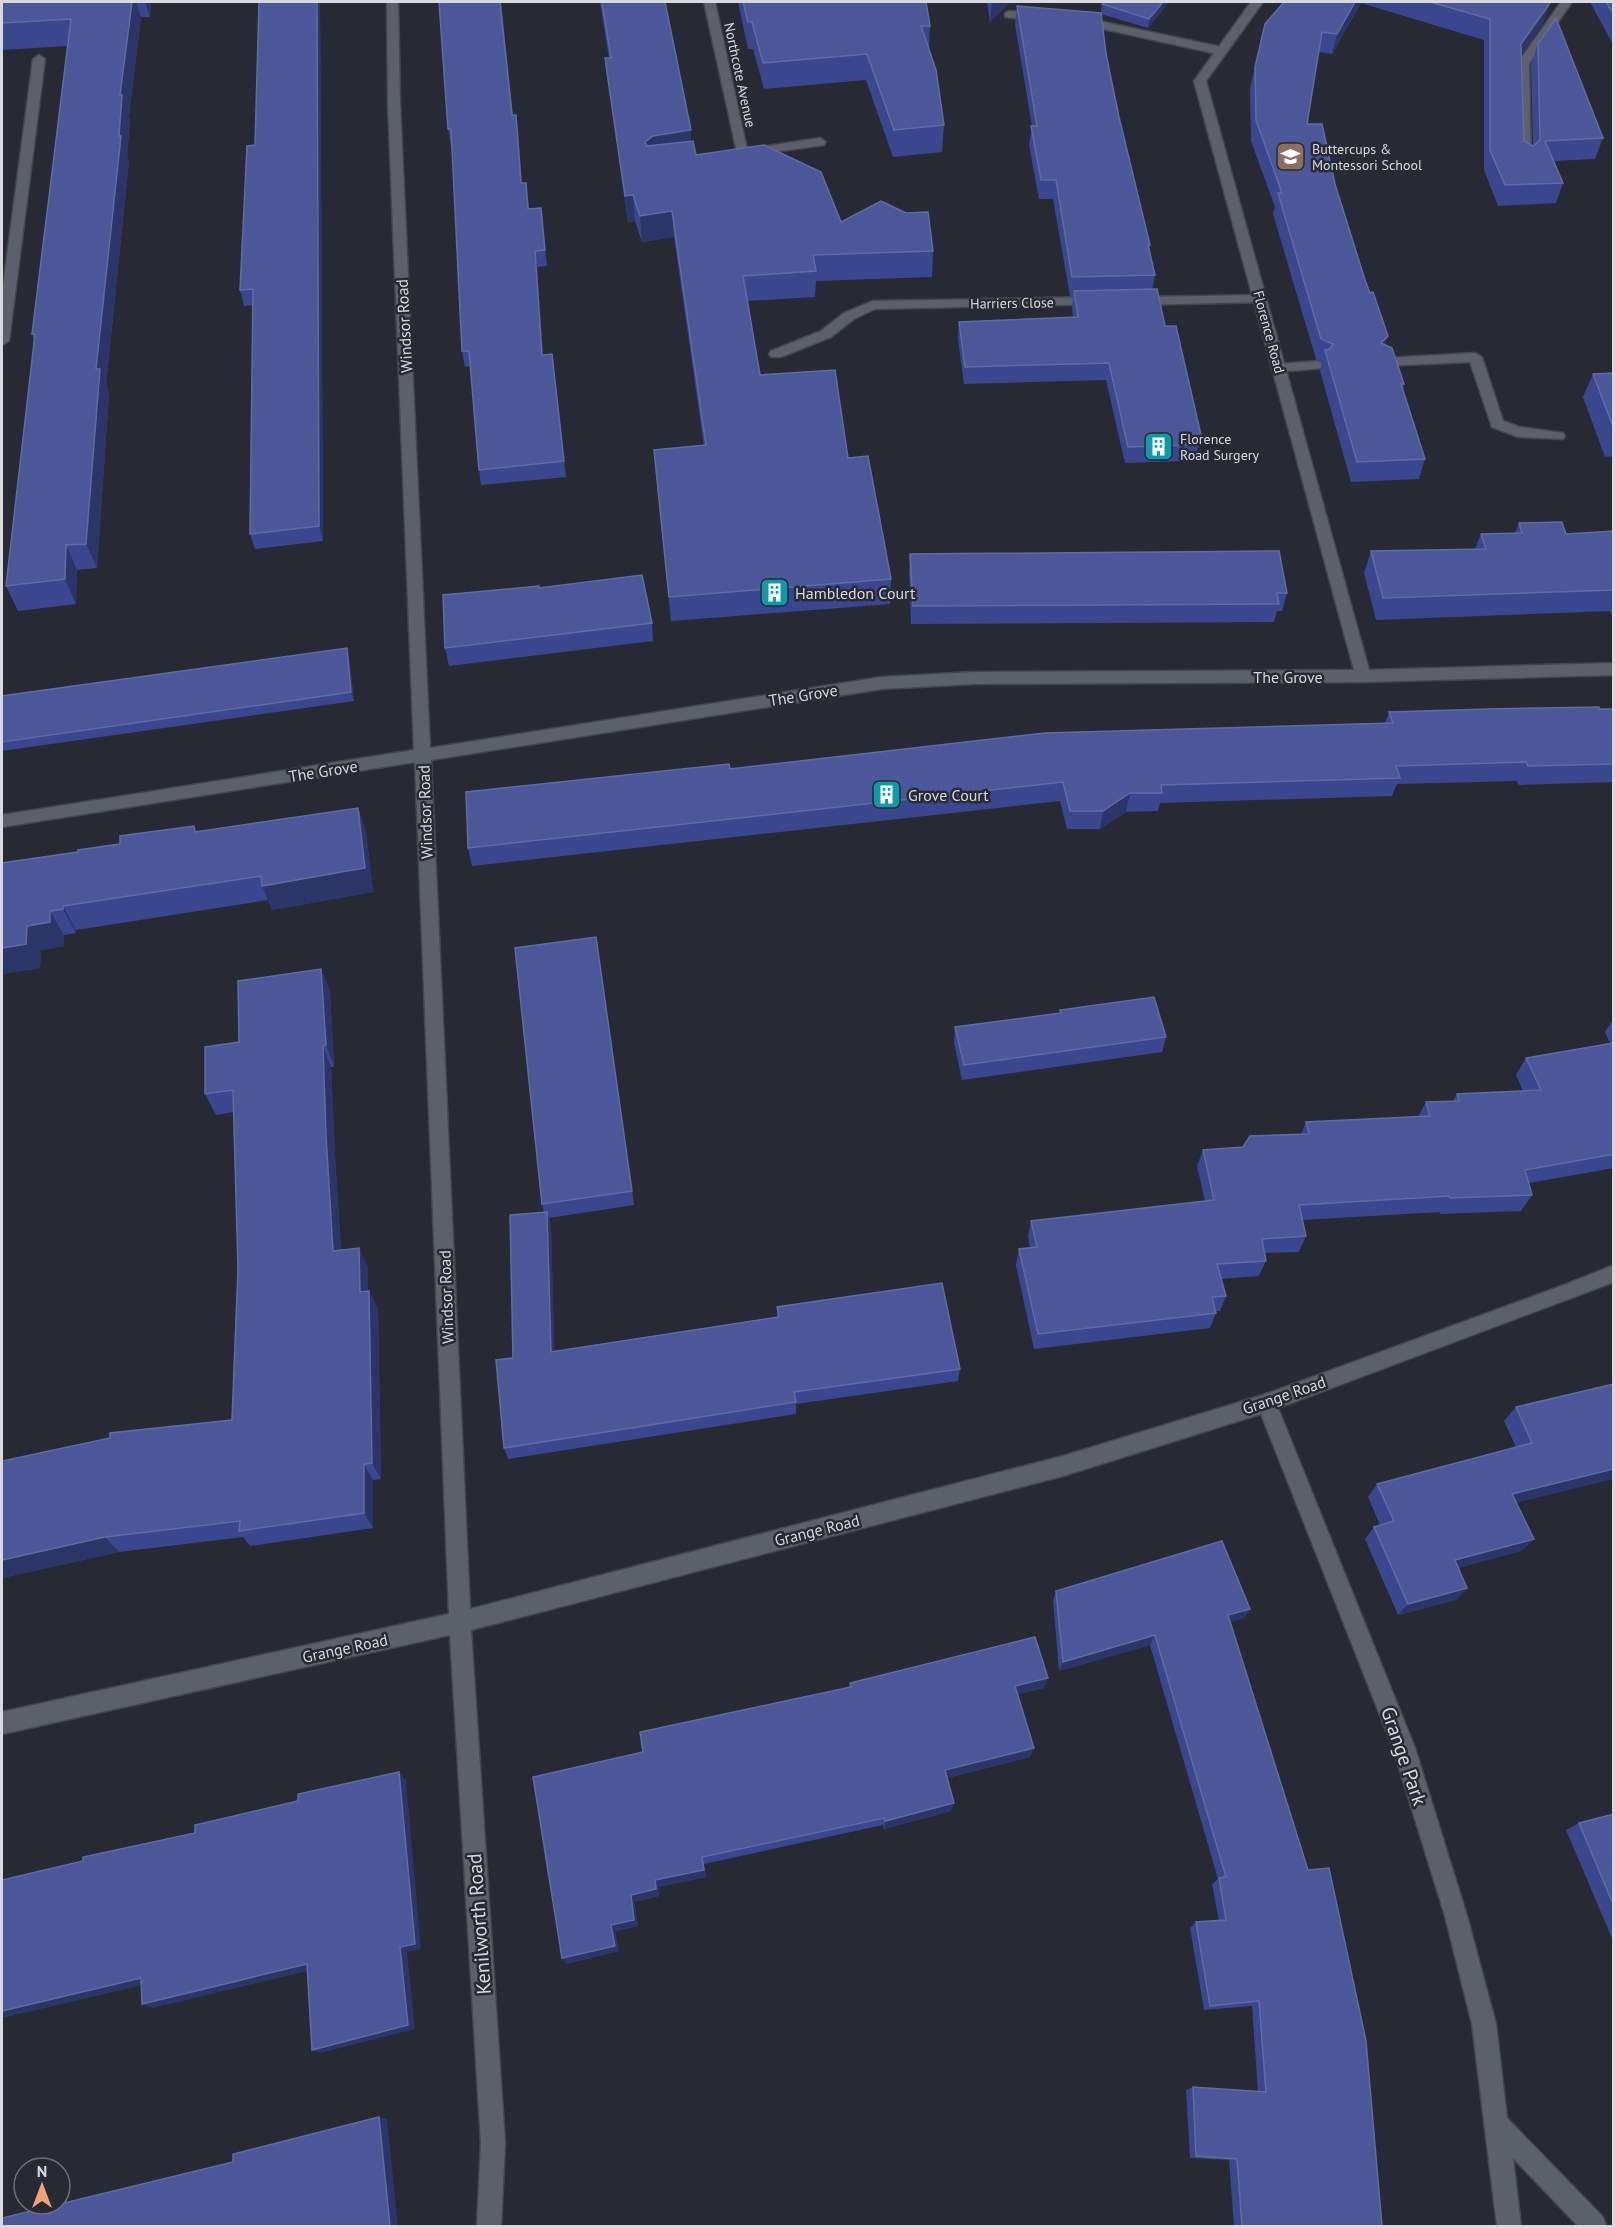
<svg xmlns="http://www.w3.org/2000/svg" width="1615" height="2228" viewBox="0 0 1615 2228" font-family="'PT Sans',sans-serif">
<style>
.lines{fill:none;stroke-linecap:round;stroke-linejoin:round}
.lane-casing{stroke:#44464e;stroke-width:3}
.street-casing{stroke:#44464e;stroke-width:3}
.lane{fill:#5c606a;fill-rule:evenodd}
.street{fill:#5c606a;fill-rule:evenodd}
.wall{fill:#3a478f}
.shaded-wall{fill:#2b3567}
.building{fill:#4b5798;stroke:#616ba3;stroke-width:1.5}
.labels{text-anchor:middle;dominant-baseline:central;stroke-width:5;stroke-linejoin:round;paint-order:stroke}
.far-street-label{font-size:14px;fill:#d7d9df;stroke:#272a34}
.far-poi-label{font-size:14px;fill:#d7d9df;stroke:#272a34;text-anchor:start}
.street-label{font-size:16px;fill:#d7d9df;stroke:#272a34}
.poi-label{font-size:16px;fill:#d7d9df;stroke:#272a34;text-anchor:start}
.near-street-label{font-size:20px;fill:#d7d9df;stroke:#272a34}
</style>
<rect width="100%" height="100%" fill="#272a34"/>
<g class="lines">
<defs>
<path id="lane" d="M1009,11L1040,13L1046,17L1040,21L1005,17V13Z
M1080,17L1226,48L1228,51L1222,55L1076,23V19Z
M1259,295L1266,299L1264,302L1135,305L1128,301L1135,297Z
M1096,297L1103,301L1101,304L875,309L854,319L831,337L781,357H771L769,354L771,351L821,331L844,313L873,301Z
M1475,353L1482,357L1503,421L1520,427L1563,433L1565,436L1563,439L1518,437L1492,427L1470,362L1384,366L1377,362L1384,358Z
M1318,361L1325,365L1323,368L1279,372L1272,368L1279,364Z"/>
<path id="street" d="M387,2H398L400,103L430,748L882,677L974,672L1354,670L1194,81L1251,2H1263L1206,81L1369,670L1614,663V675L1363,682L974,684L882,689L431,760L470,1609L1063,1456L1266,1394L1564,1285L1614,1265V1282L1278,1408L1415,1748L1467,1916L1496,2024L1507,2118L1603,2217L1606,2226H1578L1513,2158L1521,2226H1497L1472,2024L1445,1916L1393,1748L1261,1414L1063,1476L471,1630L505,2143L501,2226H477L481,2143L450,1635L2,1734V1712L449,1614L415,762L2,827V815L414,750L388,103Z
M704,2H715L747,149L820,138L826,142L824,145L738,157Z
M1561,2H1572L1529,64L1531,161L1525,165L1519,161L1517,64Z
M39,55L45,59L9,341L2,345V294L33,59Z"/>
</defs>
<use href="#lane" class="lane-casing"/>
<use href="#street" class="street-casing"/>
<use href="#lane" class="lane"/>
<use href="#street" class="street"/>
</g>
<path class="wall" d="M2,2H151L150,17H141L129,116L130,121L127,156L129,161L106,385L109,394L97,568L77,570L76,604L18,611L6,586L34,340L32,334L67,46L2,50Z
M259,2H320L323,541L255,549L250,534L253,305L244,306L240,290L255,145Z
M439,2H501L513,115H516L518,131L522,183L528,199L529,209L541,208L547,266L537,267L543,355L552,354L566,477L481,485L479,470L471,366L465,367L462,351L452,145H451L448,129Z
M600,2H665L691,141L696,155L841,222L933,251L932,277L816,281L815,297L748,301L760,375L848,458L891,579L890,604L671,621L656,475L704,446L674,237L642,242L635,221L628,222L608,84L605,58H609Z
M738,2H926L930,26L929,49L944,125L942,152L893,157L866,80L764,89L753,49H748Z
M987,2H1010L990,22Z
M1169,2L1148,28L1101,14L1106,54L1119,117L1150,245L1149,250L1155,275L1152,290L1201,435L1197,451L1185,452L1183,461L1125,463L1106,380L964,384L958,339L959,322L1073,317L1072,308L1073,296H1070L1053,199H1039L1029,145L1032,126L1015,25L1017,6L1101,13L1102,4Z
M1284,2H1550V3L1543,23L1522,54L1524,141L1533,146L1531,65L1538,44L1603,138L1595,159L1553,161L1563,183L1556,203L1498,206L1484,170V40L1361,3L1332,54L1319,52L1307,124L1335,184L1386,345L1404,384L1403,390L1425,459L1419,479L1351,482L1320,371L1322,362L1316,359L1273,214L1275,207L1251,141L1250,88L1255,67Z
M1590,2H1614V46Z
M1614,373V456L1605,457L1583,397L1593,374Z
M1519,523L1566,534L1614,531V616H1612L1610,611L1376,620L1364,573L1371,551L1475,549L1481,534L1515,533Z
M910,554L1287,593L1282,611H1277L1274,622L911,624L909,572Z
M540,588L652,623L653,641L449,666L445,648Z
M349,657L354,701L2,751V696Z
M1614,709V782L1519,785L1517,781L1397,784L1392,796L1160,803L1158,811L1126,812L1100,829H1067L1060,801L472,866L468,848L730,769L1385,723L1389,712Z
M358,808L366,832L373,892L272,910L268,900L76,930V933L64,935V946L41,950L40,968L2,974V863L78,852L120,844L194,826L197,832Z
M596,937L634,1205L549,1218L551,1226L554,1351L777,1317V1307L960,1369L958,1381L796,1404V1414L508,1459L504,1448L513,1358L544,1212L542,1204Z
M321,969L330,991L334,1067H331L335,1156L341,1250L368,1267V1291H369L378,1309L381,1479L373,1480V1528L250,1546L243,1537L119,1552L2,1578V1461L232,1420L238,1269L234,1112L216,1115L205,1094L239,1042Z
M1060,1010L1166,1037L1162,1052L962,1080L954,1043L955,1027L1059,1013Z
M1614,1018V1168L1529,1183L1532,1195L1521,1211L1440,1214V1212L1302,1220L1306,1236L1299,1252L1264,1253L1266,1261L1259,1276L1221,1279L1226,1296L1220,1311H1215L1216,1313L1210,1328L1034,1349L1016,1265L1019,1249L1030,1248L1028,1236L1031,1221L1205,1201L1197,1166L1203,1150L1243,1147L1301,1134L1306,1122L1418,1117L1426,1102L1453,1101L1457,1094L1523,1091L1516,1075L1526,1058L1610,1043L1605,1032Z
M1614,1384L1516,1503L1534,1539L1521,1551L1458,1568L1467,1588L1456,1600L1398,1615L1365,1539L1374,1527L1380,1525L1368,1497L1377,1484L1516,1447L1504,1421L1516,1407Z
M1056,1591L1250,1609L1244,1618L1230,1622L1382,2226H1234L1229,2160L1190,2158L1186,2090L1193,2087L1258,2092L1252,2006L1204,2010L1190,1928L1196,1922L1219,1921L1212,1884L1218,1879L1150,1645L1059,1671L1053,1600Z
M850,1683L1044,1688L1018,1694L1034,1748L1030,1757L947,1778L951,1811L884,1829L883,1825L704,1864L706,1877L658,1887L659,1896L634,1902L638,1926L615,1931L619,1951L566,1964L643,1752L850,1688Z
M1614,1814V1943L1566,1830L1579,1823Z"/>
<path class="shaded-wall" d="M132,2H136L141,17L129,116L130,121L127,156L129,161L106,385L109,394L97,568L86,544L96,369L119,136L120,95Z
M145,2H151L150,17Z
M317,2H320L323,541L319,526Z
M992,2H1010L990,22Z
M1163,2H1169L1148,28L1149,19Z
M1355,2H1361L1332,54L1337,34Z
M1550,3L1543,23L1515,64L1521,44Z
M516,115L518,131L523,199L521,183Z
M691,130L692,156L647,168L645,142L653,136Z
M633,195L635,221L628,222L625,196Z
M541,208L543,224L547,266L545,250Z
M672,211L674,237L642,242L640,216Z
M535,251L537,267L544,371L542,355Z
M1388,336L1382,356L1381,343Z
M66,545L77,570L76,604L65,579Z
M347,648L349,657L354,701L351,692Z
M1130,793L1126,812L1100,829L1103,811Z
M358,808L366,832L373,892L272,910L262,886Z
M63,906L76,930V933L63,909Z
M50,911L64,935V946L41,950L40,968L2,974V948L27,926Z
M321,969L330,991L334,1067L326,1045Z
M323,1046L331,1067L335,1156L342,1270L333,1251L326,1136Z
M547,1212L551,1226L555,1364L551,1352Z
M359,1248L368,1267V1310L360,1292Z
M369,1291L378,1309L381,1479L372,1463Z
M364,1464L373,1480V1528L364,1513Z
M1614,1469V1479L1500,1507L1512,1494Z
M105,1537L119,1552L2,1578V1560Z
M1534,1539L1521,1551L1443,1572L1455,1560Z
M1467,1588L1456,1600L1398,1615L1408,1604Z
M1250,1609L1244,1618L1222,1625L1228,1615Z
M1155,1635L1150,1645L1059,1671L1063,1662Z
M1048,1678L1044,1688L1012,1696L1015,1686Z
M1034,1748L1030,1757L943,1779L945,1770Z
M399,1772L406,1780L421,1949L407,1952L415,2029L320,2053L312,2050L400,1947Z
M954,1803L951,1811L884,1829L885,1821Z
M702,1857L706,1877L658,1887L659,1896L634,1902L638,1926L615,1931L619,1951L566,1964L562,1958L611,1925L631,1895L655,1880Z
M307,1964L316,1969L153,2008L142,2004Z
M141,1978L152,1983L2,2018V2011Z
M379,2117L387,2119L398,2226H390Z"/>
<path class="building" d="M2,2H132L120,95H122L119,136H121L96,369H100L86,544L66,545L65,579L6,586L35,334H32L71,19L2,23Z
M259,2H317L319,526L250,534L253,289L240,290L247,146L255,145Z
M439,2H500L512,115H516L521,183H526L528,209L541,208L545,250L535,251L542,355L552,354L564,461L479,470L469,351H462L451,129H448Z
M602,2H665L691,130L653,136L645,142L647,146L693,141L696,155L764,145L821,172L841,222L881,201L906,213L928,212L933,251L813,255L816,271L743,276L760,375L835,370L848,458L868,456L891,579L669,597L654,450L706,445L672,211L640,216L633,195L625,196L605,58H611Z
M743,2H926L930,26H921L936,70L944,125L894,130L867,54L763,63L752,22H748Z
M1104,2H1163L1149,19L1102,4Z
M1284,2H1355L1337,34L1322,32L1307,124H1322L1335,184L1365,280L1370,293L1373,292L1388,336L1381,343L1392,348L1404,384H1401L1425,459L1357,462L1325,350L1330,349L1333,344L1321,339L1278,193H1282L1256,120L1255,67L1265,24Z
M1430,2H1550V3L1521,44L1524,141L1533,146L1540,140L1538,44L1556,18L1603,138L1545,141L1563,183L1505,185L1490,150V19Z
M1606,2H1614V15Z
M1017,6L1101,13L1106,54L1119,117L1150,245H1148L1155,275L1072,277L1056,180H1041L1031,126H1037Z
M1157,289L1165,326H1176L1201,435H1185L1187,445L1128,447L1109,363L965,367L959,322L1078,317L1074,291Z
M1614,373V429L1593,374Z
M1562,522L1566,534L1614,531V590L1383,598L1371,551L1486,549L1481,534L1522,533L1519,523Z
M1279,551L1287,593H1277L1279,604L913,606L910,554Z
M642,575L652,623L445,648L443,595L539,586V588Z
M347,648L351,692L2,742V696Z
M1599,707V709H1614V764L1528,766L1526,762L1396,766L1400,778L1161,785L1162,793H1130L1103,811H1070L1063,782L468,848L466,792L729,764L730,769L1045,733L1393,723L1389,712L1488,709Z
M358,808L365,868L262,886L261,876L63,906V909L50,911V922L27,926L26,944L2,948V863L78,852V850L120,844V836L194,826L195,832Z
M596,937L632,1191L542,1204L515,948Z
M321,969L326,1045L323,1046L326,1136L333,1251L359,1248L360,1292L369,1291L372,1463L364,1464V1513L239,1531L240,1521L105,1537L2,1560V1461L110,1438V1433L232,1420L238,1269L233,1090L205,1094V1047L239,1042L238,981Z
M1154,997L1166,1037L964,1065L955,1027L1061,1013L1060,1010Z
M1614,1043V1154L1525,1170L1532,1195L1450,1198L1449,1196L1299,1205L1306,1236L1262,1239L1266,1261L1217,1264L1226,1296L1212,1297L1216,1313L1038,1334L1019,1249L1037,1247L1031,1221L1214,1200L1203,1150L1243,1147L1250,1136L1309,1134L1306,1122L1430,1116L1426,1102L1459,1101L1457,1094L1541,1090L1526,1058Z
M547,1212L551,1352L779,1317L777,1307L942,1283L960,1369L794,1392L796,1402L504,1448L496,1360L513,1358L510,1215Z
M1614,1384V1469L1512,1494L1534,1539L1455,1560L1467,1588L1408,1604L1374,1527L1394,1521L1377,1484L1532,1443L1516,1407Z
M1222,1541L1250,1609L1228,1615L1308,1870L1329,1868L1366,2041L1382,2226H1242L1237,2159L1196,2156L1193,2087L1266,2092L1259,2001L1210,2006L1196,1922L1226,1920L1219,1878L1226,1877L1155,1635L1063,1662L1056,1591Z
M1035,1637L1048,1678L1015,1686L1034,1748L945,1770L954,1803L885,1821L884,1818L702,1857L704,1870L655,1880L656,1889L631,1895L634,1920L611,1925L615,1946L562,1958L533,1777L643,1752L640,1732L851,1687L850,1683Z
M399,1772L415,1944L400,1947L408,2025L312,2050L307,1964L142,2004L141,1978L2,2011V1880L83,1861V1857L195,1833V1825L298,1801V1794Z
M1614,1814V1906L1579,1823Z
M379,2117L390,2226H2V2218L233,2162V2154Z"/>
<defs>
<symbol id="school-square" viewBox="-11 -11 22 22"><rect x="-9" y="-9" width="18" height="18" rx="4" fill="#8d6e63" stroke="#272a34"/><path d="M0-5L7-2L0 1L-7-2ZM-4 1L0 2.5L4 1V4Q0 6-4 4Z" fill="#fff"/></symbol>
<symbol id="building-square" viewBox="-11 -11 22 22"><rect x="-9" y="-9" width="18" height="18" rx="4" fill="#0f9aa8" stroke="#272a34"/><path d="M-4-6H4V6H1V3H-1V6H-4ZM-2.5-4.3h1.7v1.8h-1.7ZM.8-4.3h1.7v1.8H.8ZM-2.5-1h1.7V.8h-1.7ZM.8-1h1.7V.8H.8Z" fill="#fff"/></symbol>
</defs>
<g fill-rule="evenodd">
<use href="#school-square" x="1274" y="140" width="33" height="33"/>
<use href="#building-square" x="1142" y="430" width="33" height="33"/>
<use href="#building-square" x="758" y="576" width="33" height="33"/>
<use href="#building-square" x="870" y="778" width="33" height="33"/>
</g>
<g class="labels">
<g class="far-street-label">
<text transform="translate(740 75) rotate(78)">Northcote Avenue</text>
<text transform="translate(1012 303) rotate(-1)">Harriers Close</text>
<text transform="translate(1269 332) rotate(75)">Florence Road</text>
</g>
<g class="far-poi-label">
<text x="1312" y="149">Buttercups &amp;<tspan x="1312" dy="16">Montessori School</tspan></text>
<text x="1180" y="439">Florence<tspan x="1180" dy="16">Road Surgery</tspan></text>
</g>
<g class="street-label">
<text transform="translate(404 326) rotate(-93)">Windsor Road</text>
<text x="1288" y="677">The Grove</text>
<text transform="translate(803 695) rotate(-9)">The Grove</text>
<text transform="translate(323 771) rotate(-9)">The Grove</text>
<text transform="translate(425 812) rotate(-92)">Windsor Road</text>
<text transform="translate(446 1297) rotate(-92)">Windsor Road</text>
<text transform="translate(1284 1395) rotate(-19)">Grange Road</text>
<text transform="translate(817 1530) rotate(-14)">Grange Road</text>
<text transform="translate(345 1648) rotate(-12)">Grange Road</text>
</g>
<g class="poi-label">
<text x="795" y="593">Hambledon Court</text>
<text x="908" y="795">Grove Court</text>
</g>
<g class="near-street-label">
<text transform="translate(1404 1756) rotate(71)">Grange Park</text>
<text transform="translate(479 1924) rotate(-94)">Kenilworth Road</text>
</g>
</g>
<rect width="1615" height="2228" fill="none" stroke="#d7d9df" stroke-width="6"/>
<g transform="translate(42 2186)"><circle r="28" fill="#272a34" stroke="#6d7078" stroke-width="1.5"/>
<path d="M0-4.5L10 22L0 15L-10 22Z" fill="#efa377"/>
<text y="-9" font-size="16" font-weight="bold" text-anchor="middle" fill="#d7d9df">N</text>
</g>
</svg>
